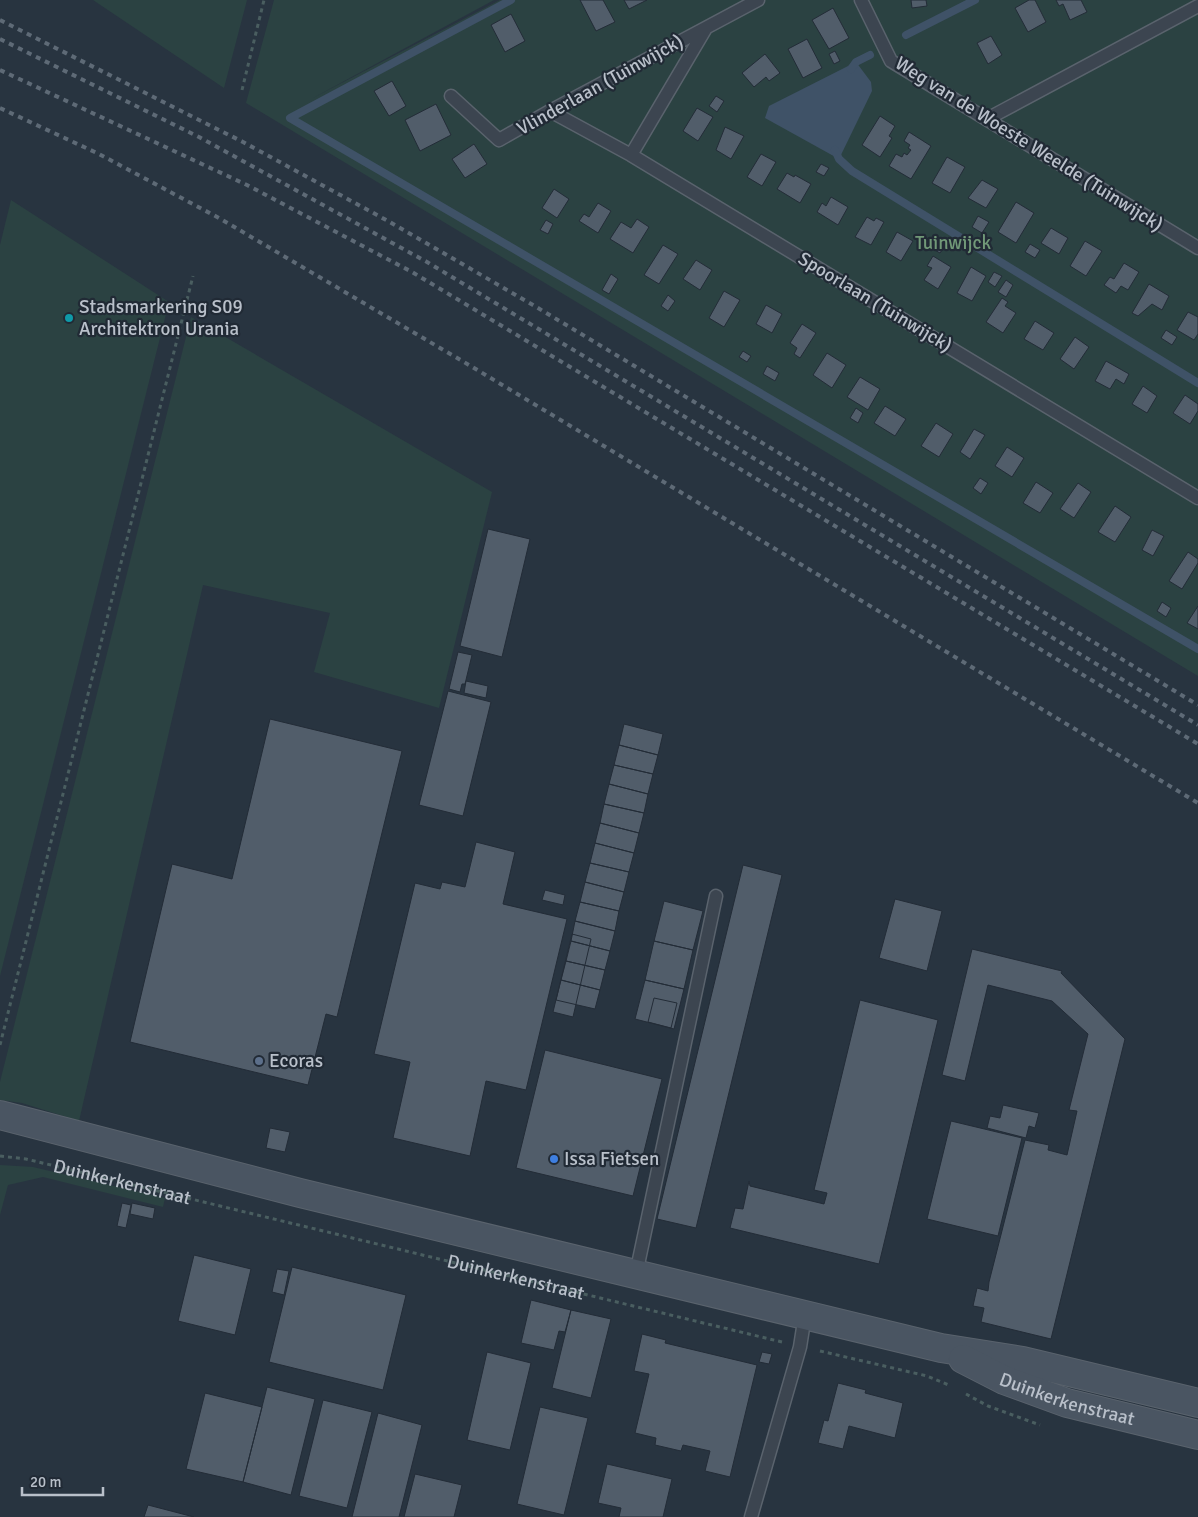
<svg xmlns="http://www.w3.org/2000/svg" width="1198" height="1517" viewBox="0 0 1198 1517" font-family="Signika,sans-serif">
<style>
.green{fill:#2b4242}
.water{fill:#3f5267}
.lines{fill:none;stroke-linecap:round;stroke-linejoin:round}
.stream{stroke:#3f5267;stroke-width:8}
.building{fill:#515d6a;stroke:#232c37}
.lane-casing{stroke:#5a636d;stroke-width:15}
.secondary-casing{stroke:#5a636d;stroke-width:30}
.path{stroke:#4a5e60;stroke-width:3;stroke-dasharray:4 4;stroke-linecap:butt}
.lane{stroke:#3c4550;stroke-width:12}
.secondary{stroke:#4a5562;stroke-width:28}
.rail{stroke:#5e6a76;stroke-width:4;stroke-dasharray:5 5;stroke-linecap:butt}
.culture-dot{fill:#0f9aa8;stroke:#212a35;stroke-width:2}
.service-dot{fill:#5c6f8a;stroke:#212a35;stroke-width:2}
.shop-dot{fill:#3f7fe0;stroke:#212a35;stroke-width:2}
.labels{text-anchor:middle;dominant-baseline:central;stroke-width:4.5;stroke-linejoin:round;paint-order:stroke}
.street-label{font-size:19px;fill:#b9c0ca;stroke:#212a35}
.park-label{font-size:19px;fill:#719978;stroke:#212a35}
.poi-label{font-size:19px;fill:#b9c0ca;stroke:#212a35;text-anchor:start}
</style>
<rect width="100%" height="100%" fill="#283440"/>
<path class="green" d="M93,0H247L224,88Z
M274,0H494L311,99L500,0H1198V676L246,103Z
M11,200L169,302L0,976V245Z
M191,317L492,492L439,708L314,672L330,613L203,585L79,1121L22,1103L0,1100V1082Z
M0,1165L33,1167L165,1198L163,1207L43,1177L8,1185L0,1215Z"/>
<path class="water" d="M856,62L871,82L872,91L839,159L765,118L769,106Z"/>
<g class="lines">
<path class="stream" d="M511,0L290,118L1198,649
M906,35L975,0
M851,69L856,62L870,55
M835,150L839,159L852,171L1198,383"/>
</g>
<path class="building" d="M580,0H603L615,22L596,31Z
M624,0H647L629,9Z
M911,0H926L927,6L912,8Z
M1029,0H1035L1046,22L1028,32L1015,8Z
M1056,0H1081L1087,12L1070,20L1063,4L1059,6Z
M833,8L849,38L829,49L812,20Z
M511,14L525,41L505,52L491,25Z
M991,36L1002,55L988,64L977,43Z
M807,39L822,68L803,78L788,49Z
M835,51L840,61L834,64L829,54Z
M765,54L780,73L769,81L766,77L754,87L742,73Z
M392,81L406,106L389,116L374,91Z
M716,96L724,101L717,112L709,106Z
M436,104L451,135L420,151L405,120Z
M697,108L713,117L698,141L683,131Z
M880,116L895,126L889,136L892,138L880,157L862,145Z
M725,127L744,136L731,159L716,150Z
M909,132L931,146L911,179L889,166L896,154L902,157L904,153L907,155L911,150L908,148L910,145L904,141Z
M474,144L487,164L465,178L452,159Z
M761,154L776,162L762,186L747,177Z
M947,157L965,167L950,193L932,183Z
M821,164L829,168L824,176L816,172Z
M787,173L794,177L795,175L811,184L800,203L777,189Z
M982,180L998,189L986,208L968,198Z
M554,189L569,199L557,218L542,208Z
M831,197L848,207L838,225L817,212L822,203L826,206Z
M1016,202L1034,213L1016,243L998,232Z
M598,203L611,211L598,233L579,221L584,214L589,217Z
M978,216L989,222L982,233L972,227Z
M867,217L874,221L876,218L884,222L871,245L855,237Z
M637,219L649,227L633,253L610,239L621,222L631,228Z
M546,220L553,224L548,234L540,230Z
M1051,228L1068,238L1059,254L1041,243Z
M897,232L913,241L901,261L886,252Z
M937,241L945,246L940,253L933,249Z
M1085,241L1102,251L1086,276L1070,266Z
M1030,244L1040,250L1035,258L1025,252Z
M663,245L678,254L659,284L644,275Z
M933,256L951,267L938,289L924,280L932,268L927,266Z
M696,260L712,270L700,290L683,279Z
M1124,263L1139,272L1128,290L1121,286L1116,293L1104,285L1110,277L1114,279Z
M971,267L986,276L972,301L957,293Z
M994,272L1002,276L995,287L988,282Z
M611,274L618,279L609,294L602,290Z
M1006,280L1013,285L1006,297L998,292Z
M1149,284L1169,296L1162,310L1152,304L1138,316L1132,313Z
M724,291L740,300L724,327L709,318Z
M668,295L675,301L668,311L661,306Z
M1002,298L1008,302L1005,306L1016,313L1003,333L986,322Z
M766,305L782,314L772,333L756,324Z
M1188,312L1198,317V334L1194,340L1177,330Z
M1035,321L1054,333L1043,350L1024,339Z
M802,324L816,333L800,358L794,354L797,348L790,343Z
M1166,330L1177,337L1172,345L1161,338Z
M1075,337L1089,347L1074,369L1060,359Z
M743,351L751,356L747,362L739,357Z
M827,353L846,365L832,388L813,375Z
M1106,361L1129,374L1124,384L1116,379L1110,389L1095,381Z
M767,366L779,373L775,381L763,374Z
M860,377L880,389L868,410L847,397Z
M1143,386L1157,396L1147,413L1132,404Z
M1185,395L1198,404V411L1190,424L1173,413Z
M885,406L906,419L895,436L874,423Z
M856,408L863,413L858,423L850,418Z
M936,423L953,434L939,457L921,446Z
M974,429L985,435L970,459L960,452Z
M1007,447L1024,458L1012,477L995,466Z
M980,478L988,483L981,494L973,488Z
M1036,482L1053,493L1040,513L1023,503Z
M1078,483L1091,492L1074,518L1060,509Z
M1115,506L1131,517L1115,542L1098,532Z
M488,529L530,539L502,657L460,646Z
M1152,530L1164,536L1153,556L1142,550Z
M1188,552L1198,559V563L1182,589L1169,581Z
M1162,602L1171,608L1166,617L1157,611Z
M1198,606V629L1187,623Z
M458,652L472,655L465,684H462L460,692L449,689Z
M466,681L488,686L486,698L464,693Z
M448,691L491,702L463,816L419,805Z
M270,719L402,751L337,1017L326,1014L308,1085L130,1042L172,864L232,879Z
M624,724L663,734L658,755L619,745Z
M619,745L658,755L653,774L614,765Z
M614,765L653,774L648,794L609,784Z
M609,784L648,794L644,813L604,804Z
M604,804L644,813L639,833L600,823Z
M600,823L639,833L634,853L595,843Z
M476,842L515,852L503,904L567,919L526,1090L486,1081L470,1156L393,1138L410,1062L374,1054L415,883L440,889L442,882L465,887Z
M595,843L634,853L629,872L590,863Z
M590,863L629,872L624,892L585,882Z
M743,865L782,875L696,1228L657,1219Z
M585,882L624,892L619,911L580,902Z
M545,890L565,895L563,905L542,900Z
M895,899L942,911L927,971L879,958Z
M664,901L703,911L693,950L654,941Z
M580,902L619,911L615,931L575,921Z
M575,921L615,931L610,951L571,941Z
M572,934L591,939L573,1017L553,1012Z
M571,941L610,951L605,970L566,961Z
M654,941L693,950L684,989L645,980Z
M972,949L1062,971L1061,973L1125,1039L1051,1339L981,1322L984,1308L973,1306L977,1288L988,1291L989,1282L1025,1140L1049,1145L1048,1150L1067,1155L1077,1111L1069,1110L1088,1034L1052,1001L988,985L965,1081L942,1075Z
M566,961L605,970L600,990L561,980Z
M561,980L600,990L595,1009L556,1000Z
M645,980L684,989L674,1029L635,1019Z
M654,998L677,1003L671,1028L648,1022Z
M860,1000L938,1020L879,1264L730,1228L735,1208L743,1209L749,1181L750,1186L824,1204L827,1193L814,1190Z
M545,1050L662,1079L633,1196L516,1168Z
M1003,1105L1039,1113L1035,1128L1029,1126L1026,1138L987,1128L990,1116L1000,1118Z
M951,1121L1022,1138L998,1236L927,1219Z
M270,1128L290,1132L285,1152L266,1148Z
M122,1203L131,1205L126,1228L117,1226Z
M132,1203L155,1208L153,1219L130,1214Z
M194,1255L251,1269L235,1335L178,1321Z
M292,1267L406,1295L383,1390L269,1362Z
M277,1269L289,1271L284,1295L272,1292Z
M531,1300L571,1310L565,1332L559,1331L554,1350L521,1343Z
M571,1310L611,1319L591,1398L552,1388Z
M642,1334L666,1340L665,1343L757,1365L730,1477L705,1471L710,1451L683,1445L681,1451L655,1445L656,1438L635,1433L649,1374L634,1371Z
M487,1352L531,1363L510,1450L467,1440Z
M762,1352L772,1354L769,1364L759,1362Z
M838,1383L866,1390L865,1393L903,1403L895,1438L849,1426L843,1449L818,1443L824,1420L828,1421Z
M267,1387L315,1399L291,1495L243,1482Z
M205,1393L262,1407L243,1482L186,1469Z
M323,1400L372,1412L347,1508L299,1496Z
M540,1407L588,1418L564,1515L517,1504Z
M378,1413L422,1425L399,1517H352Z
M607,1464L672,1479L663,1517H619L621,1508L598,1503Z
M415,1474L462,1485L454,1517H404Z
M148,1505L194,1517H144Z"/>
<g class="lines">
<defs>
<path id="lane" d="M861,0L891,61L1198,248
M451,96L499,140L550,111L758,0
M550,111L631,155L1198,498
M987,119L1198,6
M631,155L706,28
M636,1274L716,896
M751,1517L800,1347L805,1315"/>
<g id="secondary">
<path d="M0,1115L300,1193L941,1348L1023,1361L1198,1403"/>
<path id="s2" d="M963,1359L1004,1380L1067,1403L1198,1435"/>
</g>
</defs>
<use href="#lane" class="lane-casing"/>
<use href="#secondary" class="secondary-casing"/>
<g class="path">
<path d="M242,90L264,0"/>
<path d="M0,1045L193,276"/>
<path id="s1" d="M0,1156L26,1159L782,1342"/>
<path d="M820,1351L927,1376L951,1386"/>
<path d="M966,1394L988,1406L1040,1425"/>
</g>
<use href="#lane" class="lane"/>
<use href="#secondary" class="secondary"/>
<path class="rail" d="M0,20L243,142L388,221L533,305L1198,705
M0,39L199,137L427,262L1198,725
M0,70L247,185L412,272L1198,744
M0,108L99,154L219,218L469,365L1198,803"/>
</g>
<circle class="culture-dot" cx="69" cy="318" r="5"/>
<circle class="service-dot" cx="259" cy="1061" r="5"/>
<circle class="shop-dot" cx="554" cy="1159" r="5"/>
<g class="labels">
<g class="street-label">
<text transform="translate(600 85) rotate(-29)">Vlinderlaan (Tuinwijck)</text>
<text transform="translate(1029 144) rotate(32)">Weg van de Woeste Weelde (Tuinwijck)</text>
<text transform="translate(875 302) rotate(31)">Spoorlaan (Tuinwijck)</text>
<text stroke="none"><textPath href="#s1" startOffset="125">Duinkerkenstraat</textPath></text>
<text stroke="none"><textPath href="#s1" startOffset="530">Duinkerkenstraat</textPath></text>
<text stroke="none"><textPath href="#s2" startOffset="112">Duinkerkenstraat</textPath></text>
</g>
<g class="park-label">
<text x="953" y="243">Tuinwijck</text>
</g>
<g class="poi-label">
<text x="79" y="307">Stadsmarkering S09<tspan x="79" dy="22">Architektron Urania</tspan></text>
<text x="269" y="1061">Ecoras</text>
<text x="564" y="1159">Issa Fietsen</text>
</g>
</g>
<path d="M22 1487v8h81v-8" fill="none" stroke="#b9c0ca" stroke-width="2.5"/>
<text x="30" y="1487" font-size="15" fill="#b9c0ca" stroke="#212a35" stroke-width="4" paint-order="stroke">20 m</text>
</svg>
